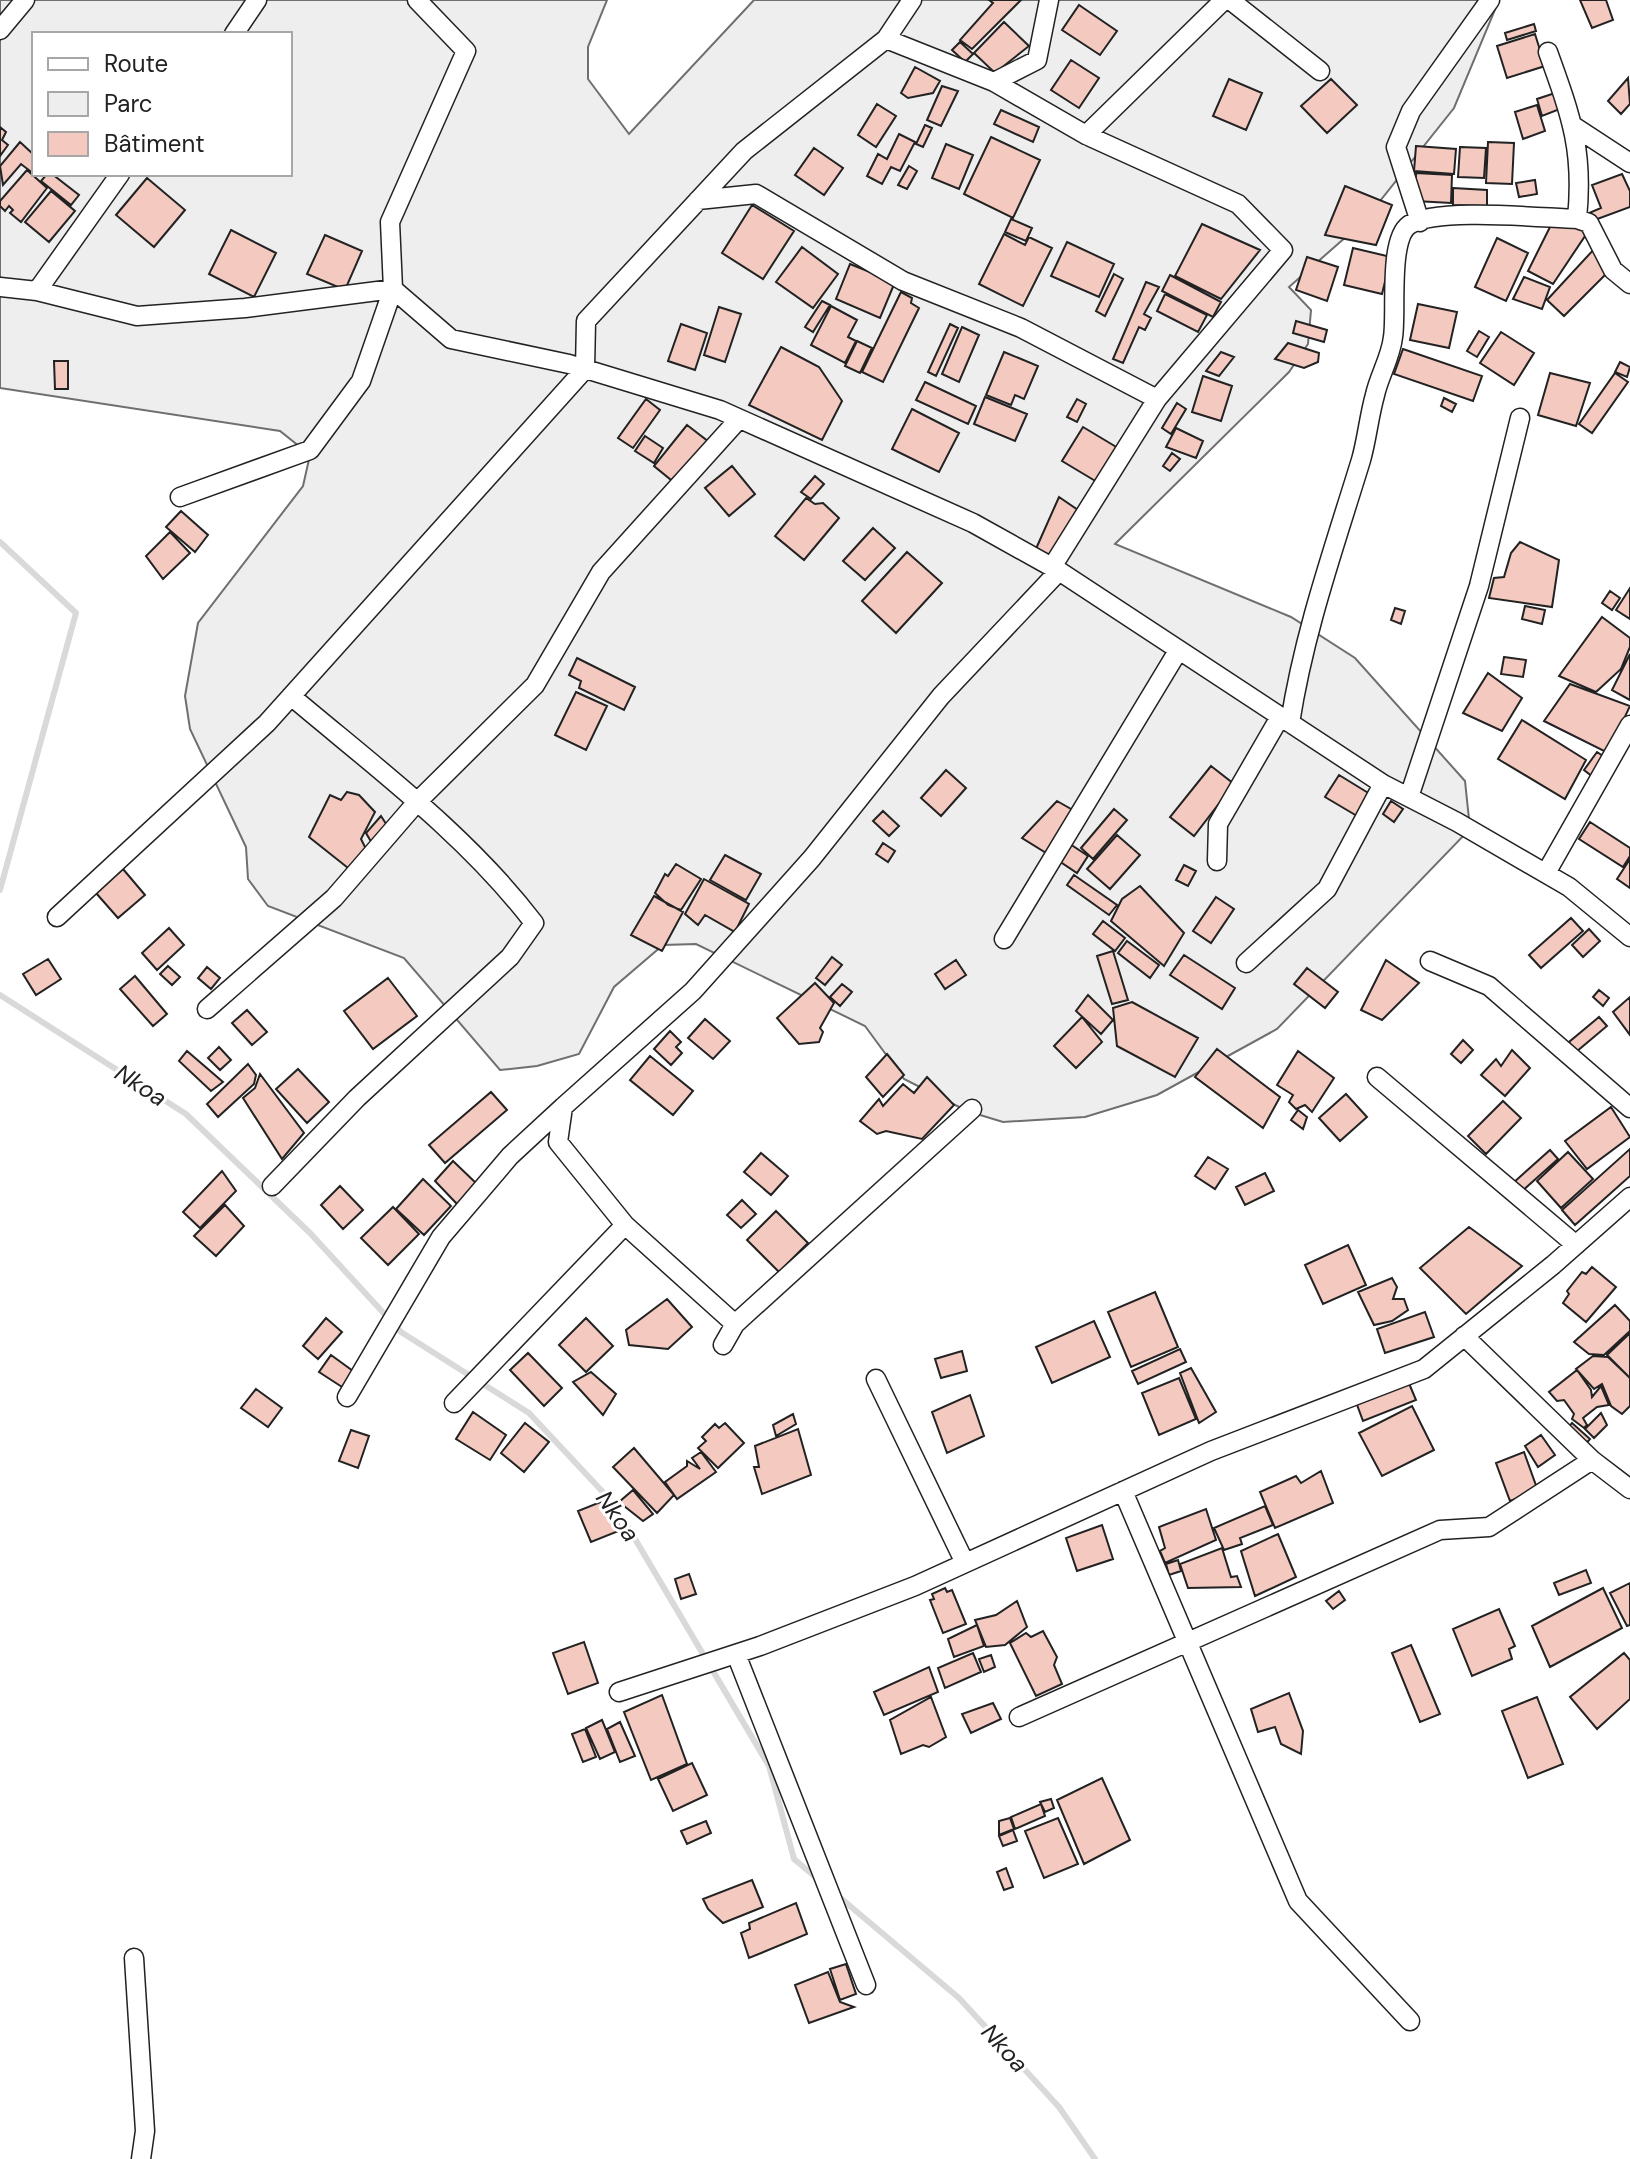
<svg xmlns="http://www.w3.org/2000/svg" width="1630" height="2159" viewBox="0 0 1630 2159" font-family="'DM Sans',sans-serif">
<style>
.green{fill:#eee;stroke:#6f6f6f;stroke-width:2;fill-rule:evenodd}
.lines{fill:none;stroke-linecap:round;stroke-linejoin:round}
.stream{stroke:#d9d9d9;stroke-width:6}
.building{fill:#f3c9c0;stroke:#222;stroke-width:2}
.minor-casing{stroke:#222;stroke-width:21}
.minor{stroke:#fff;stroke-width:18}
.labels{text-anchor:middle;dominant-baseline:central;stroke-width:6;stroke-linejoin:round;paint-order:stroke}
.water-label{font-size:24px;font-style:italic;fill:#222;stroke:#fff}
</style>
<rect width="100%" height="100%" fill="#fff"/>
<path class="green" d="M0,0H607L588,47V79L629,134L754,0H1499L1454,108L1364,221L1289,287L1311,310L1308,344L1289,372L1115,544L1291,617L1355,658L1465,781L1470,829L1277,1029L1157,1095L1085,1117L1003,1122L967,1111L904,1079L865,1026L696,944L663,945L614,987L579,1054L537,1066L500,1070L404,958L268,906L248,879L246,847L190,729L185,696L198,623L303,486L310,455L280,431L0,388ZM34,34H290V174H34Z"/>
<g class="lines">
<path class="stream" d="M0,542L76,613L0,890
M0,995L186,1114L310,1233L401,1332L529,1413L615,1505L769,1766L794,1859L819,1880
M837,1895L959,1998L1059,2107L1095,2159"/>
</g>
<path class="building" d="M989,0H1021L972,49L960,40L993,3Z
M1580,0H1606L1613,20L1592,28Z
M1079,5L1117,31L1100,55L1062,30Z
M1004,22L1029,46L995,73L974,53Z
M1534,24L1536,31L1507,40L1505,33Z
M1535,34L1545,66L1507,78L1497,46Z
M960,42L973,54L965,62L952,50Z
M1071,60L1099,78L1079,108L1051,90Z
M915,67L940,81L933,93L908,98L901,93Z
M1628,78L1630,104L1621,114L1608,101Z
M1229,79L1262,93L1246,130L1213,116Z
M1331,79L1357,105L1327,133L1301,106Z
M942,86L958,91L941,126L927,120Z
M1555,93L1560,109L1542,116L1537,99Z
M877,104L896,116L876,147L858,135Z
M1537,105L1545,131L1523,139L1515,112Z
M1001,110L1039,127L1033,142L994,124Z
M925,125L932,128L923,147L916,144Z
M0,127L6,132L2,140L8,145L0,156Z
M899,134L915,142L900,171L891,167L882,184L867,176L878,154L887,159Z
M991,137L1040,160L1013,218L964,194Z
M20,142L34,155V174L21,164L3,185L0,166Z
M1488,142L1514,143L1512,184L1486,183Z
M946,144L973,155L959,189L932,178Z
M1416,146L1456,149L1454,174L1414,171Z
M1460,147L1486,148L1484,178L1458,177Z
M814,148L843,168L824,195L795,175Z
M909,166L917,171L907,189L898,185Z
M27,170L47,188L21,222L10,213L13,210L9,206L5,211L0,206V201Z
M1416,173L1452,175L1451,203L1415,201Z
M47,174H52L79,195L71,205L41,181Z
M1622,174L1630,191V207L1592,221L1589,213L1601,208L1592,185Z
M147,178L185,210L154,247L116,215Z
M1535,180L1537,194L1519,197L1516,183Z
M1345,186L1392,205L1376,245L1325,235Z
M1453,188L1487,190V206L1453,205Z
M51,191L75,211L49,242L25,222Z
M752,205L794,231L763,279L722,253Z
M1556,215L1587,233L1553,284L1528,271Z
M1011,219L1032,228L1026,241L1005,232Z
M1202,224L1260,250L1221,299L1175,276Z
M231,230L276,253L254,297L209,274Z
M1004,234L1025,245L1029,237L1052,248L1023,306L979,284Z
M325,235L362,251L345,290L307,274Z
M1497,238L1528,253L1506,301L1475,287Z
M1067,242L1114,264L1099,297L1051,276Z
M802,247L838,274L813,308L776,282Z
M1596,247L1607,273L1564,316L1547,300Z
M1353,248L1391,257L1382,294L1344,285Z
M1307,257L1338,267L1327,301L1296,290Z
M850,264L895,282L880,318L836,299Z
M1114,274L1123,279L1105,316L1096,311Z
M1170,275L1221,302L1213,317L1162,291Z
M1524,277L1550,287L1542,309L1513,299Z
M1146,282L1159,287L1144,314L1151,318L1145,330L1139,327L1123,363L1113,359Z
M901,292L912,298L911,303L919,308L883,382L862,372Z
M1165,294L1207,315L1198,332L1157,311Z
M822,301L830,305L813,332L805,327Z
M1418,304L1457,312L1449,348L1410,340Z
M831,306L857,320L848,337L856,341L845,363L811,345Z
M719,307L741,314L725,362L704,355Z
M1296,321L1327,330L1324,342L1293,333Z
M681,324L707,333L695,370L668,361Z
M950,324L958,328L936,376L928,372Z
M962,327L979,335L959,382L942,374Z
M1479,331L1489,337L1477,357L1467,351Z
M1501,332L1534,353L1514,385L1480,363Z
M857,341L872,348L860,373L845,366Z
M1288,343L1319,353L1318,362L1304,368L1275,359Z
M781,347L819,367L842,401L822,440L749,405Z
M1403,349L1482,376L1473,401L1394,374Z
M1004,352L1038,366L1024,399L1015,395L1011,405L986,395Z
M1221,352L1234,357L1219,376L1206,371Z
M54,361H68V389H55Z
M1620,362L1630,367L1627,377L1615,372Z
M1550,373L1590,383L1576,426L1538,415Z
M1615,373L1628,382L1592,433L1579,424Z
M1203,376L1232,386L1221,421L1192,412Z
M925,382L976,406L968,424L916,400Z
M985,397L1027,414L1015,441L974,424Z
M1444,398L1456,404L1452,412L1441,406Z
M646,399L660,410L633,448L618,438Z
M1077,399L1086,404L1077,422L1067,417Z
M1177,403L1186,409L1171,434L1162,428Z
M912,409L959,433L939,472L892,449Z
M687,425L709,442L676,484L654,466Z
M1083,427L1118,448L1097,482L1062,461Z
M1176,428L1203,441L1196,458L1166,447Z
M645,436L663,448L654,463L635,451Z
M1172,453L1180,459L1170,471L1163,466Z
M732,466L755,494L729,516L705,488Z
M815,476L824,484L811,499L801,492Z
M1059,497L1081,512L1051,556L1035,551Z
M806,498L815,504L823,503L839,518L804,560L775,536Z
M181,511L208,535L195,552L166,527Z
M873,528L895,548L865,580L843,561Z
M170,532L190,553L163,579L146,556Z
M1520,542L1559,560L1552,607L1489,598L1494,578L1504,577L1511,553Z
M907,552L942,583L896,633L862,601Z
M1630,588V619L1616,610Z
M1610,591L1620,598L1612,610L1602,603Z
M1525,606L1545,610L1542,624L1522,619Z
M1395,608L1405,611L1401,624L1391,620Z
M1602,617L1630,638V647L1621,669L1596,692L1559,676Z
M1630,654V700L1612,690Z
M1504,657L1526,660L1523,677L1501,674Z
M577,658L635,687L624,710L579,688L581,681L569,675Z
M1488,673L1522,698L1502,731L1463,713Z
M1570,684L1630,706L1608,753L1544,721Z
M576,692L607,706L586,750L555,735Z
M1522,720L1586,760L1565,799L1498,759Z
M1597,752L1606,758L1593,777L1584,770Z
M1211,766L1234,784L1194,836L1170,817Z
M946,770L966,788L941,816L921,798Z
M1339,775L1370,794L1357,816L1325,797Z
M347,792L359,795L375,812L361,839L366,849L348,868L309,837L330,795L341,800Z
M1057,801L1085,817L1051,856L1022,838Z
M1391,801L1403,809L1394,822L1383,814Z
M1114,809L1127,820L1093,859L1081,848Z
M883,811L899,826L889,836L873,821Z
M381,816L390,830L373,845L366,833Z
M1590,822L1630,848V856L1623,867L1579,839Z
M1117,835L1140,855L1110,889L1087,869Z
M1064,840L1088,856L1077,873L1053,857Z
M883,843L895,851L888,862L876,854Z
M725,855L761,874L746,900L710,880Z
M1630,859V888L1617,879Z
M676,864L701,879L681,910L668,905L655,893L665,874L668,876Z
M1184,865L1196,871L1188,886L1176,880Z
M123,869L145,895L118,918L96,893Z
M1074,875L1117,905L1109,915L1067,885Z
M704,879L749,904L735,932L705,915L698,925L685,914Z
M1140,886L1184,933L1164,966L1111,921L1122,899Z
M654,896L683,912L662,951L631,935Z
M1216,897L1234,909L1211,943L1193,931Z
M1571,918L1583,931L1541,968L1529,955Z
M1103,921L1125,938L1115,951L1093,934Z
M169,928L184,945L157,970L142,953Z
M1589,929L1600,941L1583,957L1572,945Z
M1127,941L1159,965L1150,978L1118,953Z
M1113,951L1128,1000L1112,1004L1097,956Z
M1184,955L1235,988L1222,1009L1170,975Z
M832,957L842,965L825,985L816,978Z
M48,959L61,979L36,995L23,974Z
M956,960L966,975L945,989L935,974Z
M1386,960L1419,983L1382,1020L1361,1010Z
M168,966L180,977L172,985L160,974Z
M207,967L220,978L211,989L198,978Z
M1307,968L1338,992L1325,1008L1294,984Z
M135,976L167,1014L153,1026L120,989Z
M388,978L417,1016L373,1049L344,1011Z
M815,983L834,1003L820,1028L823,1032L819,1042L799,1044L777,1018Z
M842,984L852,992L840,1006L830,997Z
M1599,990L1609,998L1603,1006L1593,997Z
M1088,995L1113,1020L1101,1034L1076,1011Z
M1630,997V1035L1613,1012Z
M1132,1002L1198,1038L1175,1077L1117,1046L1113,1008Z
M247,1010L267,1032L252,1045L232,1023Z
M1082,1017L1102,1042L1076,1068L1054,1046Z
M1599,1017L1607,1026L1576,1052L1569,1042Z
M705,1019L730,1041L713,1059L688,1038Z
M670,1031L681,1042L676,1047L682,1053L671,1065L654,1049Z
M1463,1040L1473,1050L1461,1063L1451,1054Z
M219,1047L231,1060L220,1070L208,1058Z
M1217,1049L1280,1097L1263,1128L1195,1077Z
M1512,1050L1530,1068L1505,1096L1481,1075L1496,1059L1501,1066Z
M187,1051L223,1082L211,1091L179,1061Z
M1298,1051L1334,1078L1312,1112L1305,1105L1296,1109L1289,1102L1293,1095L1277,1085Z
M887,1054L904,1075L883,1097L866,1077Z
M650,1056L693,1091L673,1115L630,1080Z
M248,1064L256,1075L254,1084L218,1117L207,1104Z
M298,1069L329,1102L307,1123L276,1089Z
M260,1074L304,1133L282,1159L243,1098L255,1088Z
M927,1077L954,1105L922,1139L886,1131L877,1134L860,1121L879,1099L883,1106L903,1084L914,1093Z
M491,1092L507,1110L445,1163L429,1145Z
M1346,1094L1367,1117L1340,1141L1319,1118Z
M1503,1101L1521,1118L1486,1154L1468,1136Z
M1611,1107L1630,1137L1587,1169L1565,1141Z
M1298,1110L1307,1117L1303,1129L1291,1120Z
M1630,1149V1176L1575,1225L1562,1210Z
M1550,1150L1558,1159L1521,1192L1513,1183Z
M1568,1152L1593,1179L1561,1208L1537,1181Z
M761,1153L788,1176L771,1195L744,1172Z
M1208,1157L1228,1169L1215,1189L1195,1176Z
M453,1161L478,1185L457,1204L435,1181Z
M222,1171L236,1191L200,1228L183,1212Z
M1265,1173L1274,1191L1245,1205L1236,1187Z
M423,1179L451,1206L424,1235L396,1209Z
M340,1186L363,1210L343,1229L321,1205Z
M742,1200L756,1214L741,1228L727,1215Z
M225,1205L244,1226L216,1256L194,1236Z
M393,1207L419,1234L388,1265L361,1238Z
M776,1211L808,1243L779,1272L747,1240Z
M1469,1227L1522,1266L1466,1314L1420,1268Z
M1348,1245L1366,1285L1323,1304L1305,1265Z
M1592,1267L1616,1287L1586,1322L1563,1303L1569,1294L1567,1291L1582,1272L1586,1274Z
M1392,1278L1397,1287L1393,1299H1404L1408,1310L1392,1321L1374,1325L1358,1292Z
M1155,1292L1178,1347L1131,1367L1108,1312Z
M667,1299L692,1327L668,1349L629,1345L626,1330Z
M1615,1305L1630,1321V1331L1604,1355L1589,1354L1574,1342Z
M1425,1312L1434,1337L1385,1353L1377,1329Z
M326,1318L342,1332L318,1359L303,1346Z
M586,1318L613,1346L586,1372L559,1345Z
M1094,1321L1110,1357L1052,1383L1036,1347Z
M1630,1333V1376L1629,1377L1607,1355Z
M1180,1349L1186,1362L1138,1384L1132,1371Z
M962,1351L967,1371L941,1378L935,1359Z
M528,1353L562,1388L544,1406L510,1370Z
M331,1355L353,1371L342,1387L319,1372Z
M1593,1356L1608,1357L1630,1378V1406L1622,1414L1611,1406L1602,1384L1594,1389L1576,1369Z
M1191,1368L1216,1412L1199,1423L1180,1373Z
M1577,1370L1591,1390L1592,1397L1601,1386L1609,1405L1597,1407L1583,1418L1587,1425L1584,1428L1572,1419L1574,1414L1564,1400L1557,1401L1549,1392Z
M591,1372L616,1394L603,1415L573,1382Z
M1179,1378L1196,1419L1159,1435L1142,1393Z
M1408,1381L1416,1400L1363,1421L1356,1402Z
M256,1389L282,1408L268,1427L241,1408Z
M970,1395L984,1436L947,1453L932,1412Z
M1412,1406L1434,1450L1382,1476L1359,1433Z
M473,1412L506,1435L490,1460L456,1439Z
M1601,1413L1607,1425L1594,1438L1585,1429Z
M793,1414L796,1424L776,1436L773,1425Z
M525,1423L549,1442L524,1472L501,1453Z
M725,1423L744,1443L718,1468L698,1448L706,1441L702,1437L715,1424L719,1428Z
M1572,1423L1590,1439L1583,1447L1565,1432Z
M798,1429L811,1475L762,1494L754,1467H759L755,1446Z
M351,1430L369,1436L358,1468L339,1461Z
M1541,1435L1555,1455L1538,1467L1525,1446Z
M634,1448L674,1495L657,1513L613,1467Z
M701,1452L716,1472L677,1499L665,1482L687,1466V1461L700,1469L692,1458Z
M1524,1452L1538,1491L1510,1501L1496,1463Z
M1321,1471L1333,1503L1275,1528L1260,1492L1296,1476L1301,1483Z
M633,1490L653,1514L643,1521L619,1502Z
M608,1499L621,1530L591,1542L578,1511Z
M1265,1506L1273,1525L1240,1538L1242,1544L1224,1550L1214,1528Z
M1206,1509L1216,1540L1165,1563L1160,1551L1165,1548L1159,1527Z
M1102,1525L1113,1559L1077,1571L1066,1538Z
M1278,1534L1296,1577L1255,1596L1241,1551Z
M1222,1548L1231,1577L1237,1576L1241,1587L1188,1588L1180,1564Z
M1178,1560L1181,1571L1169,1575L1166,1564Z
M1586,1570L1591,1583L1559,1595L1554,1583Z
M689,1574L696,1594L681,1599L675,1579Z
M1630,1583V1625L1627,1626L1610,1593Z
M945,1588L947,1592L952,1590L966,1624L943,1633L930,1600L934,1599L932,1594Z
M1603,1588L1622,1628L1550,1667L1532,1626Z
M1339,1591L1345,1600L1333,1609L1326,1601Z
M1017,1601L1027,1627L1005,1645L986,1647L975,1620L996,1615Z
M1499,1609L1515,1646L1509,1649L1512,1659L1472,1676L1453,1629Z
M977,1625L984,1646L954,1657L948,1639Z
M1043,1631L1057,1657L1054,1665L1062,1684L1036,1696L1010,1643L1026,1633L1031,1637Z
M584,1642L598,1683L568,1694L553,1653Z
M1411,1645L1440,1714L1420,1722L1392,1653Z
M973,1653L981,1672L945,1688L938,1668Z
M1624,1653L1630,1660V1699L1597,1729L1570,1697Z
M991,1655L995,1667L984,1672L979,1659Z
M929,1667L938,1692L884,1715L874,1692Z
M1289,1693L1303,1731L1301,1754L1281,1744L1275,1727L1258,1732L1251,1709Z
M662,1695L687,1764L651,1780L624,1712Z
M931,1697L946,1737L929,1747L923,1745L901,1754L890,1720Z
M1537,1697L1563,1764L1528,1778L1502,1711Z
M993,1703L1001,1719L971,1733L962,1714Z
M602,1720L615,1752L600,1759L586,1728Z
M620,1722L635,1756L620,1762L607,1729Z
M585,1729L596,1757L583,1762L572,1734Z
M692,1763L707,1795L673,1811L658,1779Z
M1102,1778L1130,1840L1084,1864L1057,1800Z
M1051,1799L1054,1808L1045,1812L1040,1802Z
M1041,1804L1045,1816L1015,1829L1011,1817Z
M1010,1818L1014,1829L999,1835V1821Z
M1058,1818L1078,1864L1044,1878L1025,1831Z
M706,1821L711,1833L687,1844L681,1831Z
M1013,1830L1017,1841L1003,1846L999,1836Z
M1006,1868L1013,1887L1004,1890L997,1872Z
M752,1880L763,1907L723,1923L708,1909L703,1899Z
M796,1903L807,1934L749,1958L741,1933L750,1929L749,1923Z
M846,1964L856,1994L840,2000L830,1969Z
M828,1972L840,2002L854,2007L809,2023L795,1985Z"/>
<g class="lines">
<defs>
<path id="minor" d="M1230,0L1320,71
M0,30L25,0
M234,34L257,0
M886,39L912,0
M1548,52C1571,116 1584,150 1577,219
M994,82L1037,60L1049,0
M1575,127L1630,163
M1086,135L1224,0
M698,200L756,194L903,281L1021,328L1157,399
M1420,222L1396,147L1411,111L1490,0
M0,287L37,291L137,316L245,308L393,289L451,339L569,364L720,410L973,523L1059,571L1383,784L1457,822L1569,887L1630,937
M37,291L120,174
M180,497L310,450L361,381L393,289L390,222L466,51L417,0
M1290,723C1304,632 1334,548 1361,460C1367,439 1369,416 1375,395C1379,376 1391,357 1393,337C1397,313 1388,240 1409,225C1436,207 1542,218 1577,219L1589,223L1613,270L1630,284
M1409,797L1479,586L1520,418
M1217,861L1218,824L1280,717
M1546,873L1630,725
M57,917L267,723L585,369L586,321L744,151L886,39L994,82L1086,135L1238,204L1283,250L1157,399L1052,567
M1004,939L1178,651
M1430,961L1489,986L1630,1108
M1246,963L1327,889L1383,784
M207,1009L334,898L417,802L535,685L601,572L739,419
M1377,1077L1576,1245
M272,1186L357,1098L510,957L534,923C467,835 375,767 291,696
M735,1324L625,1225L558,1142L563,1107L693,991L812,858L941,696L1059,571
M1464,1336L1592,1460L1630,1489
M723,1345L735,1324L972,1109
M876,1379L965,1563
M347,1397L441,1237L510,1156L563,1107
M454,1403L625,1225
M1123,1491L1298,1901L1410,2021
M736,1654L866,1985
M619,1692L760,1646L915,1586L1211,1451L1424,1369L1553,1265L1630,1197
M1019,1717L1440,1530L1489,1527L1592,1460
M134,1958L145,2131L141,2159"/>
</defs>
<use href="#minor" class="minor-casing"/>
<use href="#minor" class="minor"/>
</g>
<g class="labels">
<g class="water-label">
<text transform="translate(141 1085) rotate(33)">Nkoa</text>
<text transform="translate(618 1516) rotate(55)">Nkoa</text>
<text transform="translate(1005 2048) rotate(48)">Nkoa</text>
</g>
</g>
<rect x="32" y="32" width="260" height="144" fill="#ffffff" stroke="#a7a7a7" stroke-width="2"/>
<rect x="48" y="58" width="40" height="12" fill="#ffffff" stroke="#a7a7a7" stroke-width="2"/>
<text x="104" y="72" font-size="24" fill="#222222">Route</text>
<rect x="48" y="92" width="40" height="24" fill="#eeeeee" stroke="#a7a7a7" stroke-width="2"/>
<text x="104" y="112" font-size="24" fill="#222222">Parc</text>
<rect x="48" y="132" width="40" height="24" fill="#f3c9c0" stroke="#a7a7a7" stroke-width="2"/>
<text x="104" y="152" font-size="24" fill="#222222">Bâtiment</text>
</svg>
